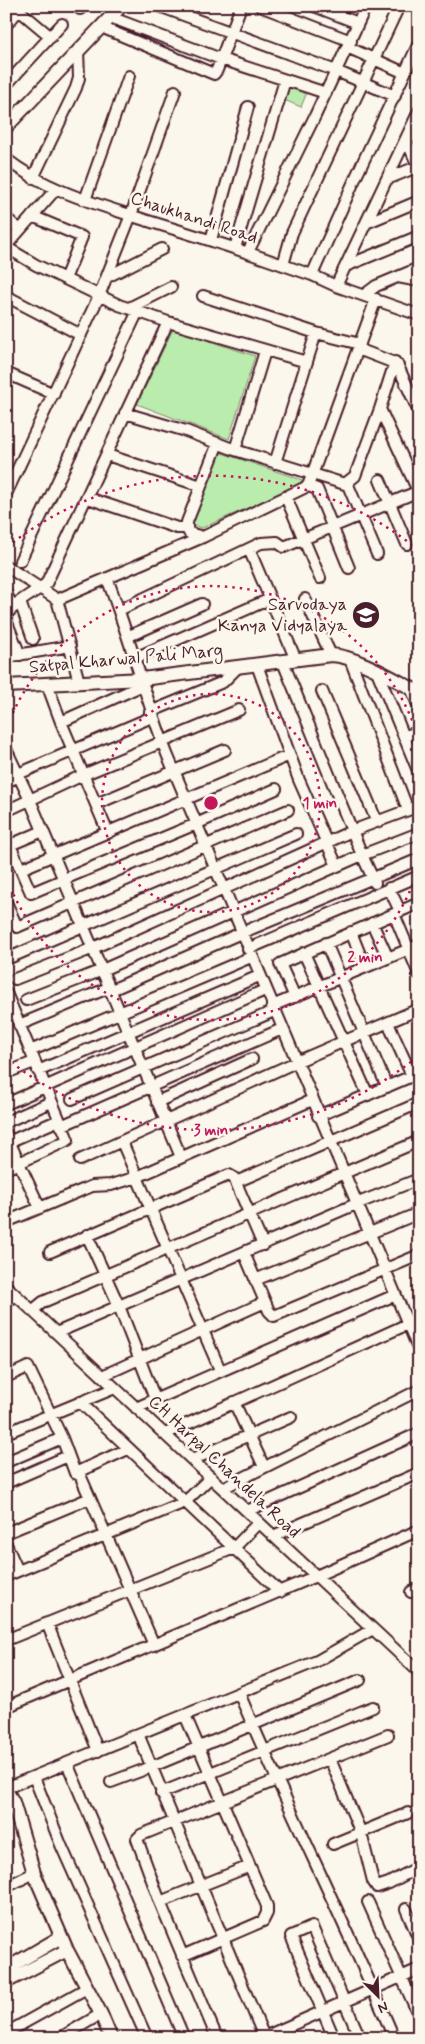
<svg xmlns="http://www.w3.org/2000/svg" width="425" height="2044" viewBox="0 0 425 2044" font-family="Mynerve,sans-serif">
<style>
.green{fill:#baecad;stroke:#82866c}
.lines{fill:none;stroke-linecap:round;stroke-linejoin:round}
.minor-casing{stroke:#4a1f2b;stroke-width:14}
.tertiary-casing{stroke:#4a1f2b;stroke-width:16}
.minor{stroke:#fbf7ec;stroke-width:10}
.tertiary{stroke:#fbf7ec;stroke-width:12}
.ring{fill:none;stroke:#c2185b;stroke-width:2.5;stroke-dasharray:2.5 5}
.labels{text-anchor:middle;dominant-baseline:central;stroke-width:5;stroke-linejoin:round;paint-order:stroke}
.street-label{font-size:18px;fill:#4a1f2b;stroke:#fbf7ec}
.poi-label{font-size:18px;fill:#4a1f2b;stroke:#fbf7ec;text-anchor:end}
.centre{fill:#c2185b;stroke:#fbf7ec;stroke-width:2.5}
.ring-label{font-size:15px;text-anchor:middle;font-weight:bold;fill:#c2185b;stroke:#fbf7ec;stroke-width:5;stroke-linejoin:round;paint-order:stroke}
</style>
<rect width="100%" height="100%" fill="#fbf7ec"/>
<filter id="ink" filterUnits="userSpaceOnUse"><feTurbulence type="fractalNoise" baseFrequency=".02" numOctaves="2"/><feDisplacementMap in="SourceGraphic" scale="10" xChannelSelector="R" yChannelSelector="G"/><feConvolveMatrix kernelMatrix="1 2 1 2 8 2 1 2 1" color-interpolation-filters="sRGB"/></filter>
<g filter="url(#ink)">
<path class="green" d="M282,83L307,92L301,107L277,97Z
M173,329L255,356L229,439L137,404Z
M216,451L302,480L300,485L202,528L187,524Z"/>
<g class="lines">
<defs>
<path id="minor" d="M14,6L51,37
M159,6L336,71L395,96
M260,6L351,41
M314,6L358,23
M80,9L83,6
M110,17L221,59L326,93
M6,25L19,10
M101,27L214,74L217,70L241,6
M347,47L405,73
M6,85L62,24
M419,134L406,139L419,168
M6,159C47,191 97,204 145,220C191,234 238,249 283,265L312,275L336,286L419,315
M33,178L76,88L79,78L78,50
M387,179L419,166
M85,200L129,76
M32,216L82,237L65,279
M6,218L20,230
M366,223L419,201
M211,240L248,107
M6,246L56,189
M6,247L36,265L119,305L168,322L307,362
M235,248L285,80
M248,252L315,116L366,6
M283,265L292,233L399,6
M346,266L419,236
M312,275L355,179L419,43
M107,277L162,249
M398,277L419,281
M336,286L419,111
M364,295L376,286L419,268
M6,296L81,335
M203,296L316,333L360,344
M129,308L171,287
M358,349L397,364L419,412
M6,373L54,394
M380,409L419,493
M125,413L186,431L235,450L348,485L377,554
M235,450L265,351
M107,455L201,486
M275,463L316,333
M380,480L407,544
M345,484L355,476L380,409L395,362
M308,486L317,489L349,568
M6,494L99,296L131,215L175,91
M286,497L320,578
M88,498L177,528H187
M203,537L189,533L187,528V522L218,443
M249,549L296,660
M20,561L138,311
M6,566L58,600
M107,578C129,636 145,696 167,754L419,1350
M6,593L13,608
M305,599L331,655
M20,602L33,639
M119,610L261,543L277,542L284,547L419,491
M6,615L16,604L46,584L168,322
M6,620L20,655
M129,636L202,604
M6,657L70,646
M135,658L270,599
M350,659L408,810
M257,665L299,780L337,866
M377,671L419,773
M79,682L58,603L59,599L203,537L308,486L376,299
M47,684L61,722L108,833
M411,688L419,707
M322,691L377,822
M150,712L223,682L238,667
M61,722L143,685
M404,737L419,731
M6,749L30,800L181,1157
M18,774L152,717
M6,782L19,776
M96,804L225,750
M6,811L83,775L239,710
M43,831L10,845L31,893L196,824L276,789
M21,869L290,755
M375,883L362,855L419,833
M389,888L400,911
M6,902L17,927L288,810
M394,914L419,974
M372,923L388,958
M351,932L365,967
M326,943L387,1087
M248,949L419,876
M304,953L368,1095
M9,958L296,834
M15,979L91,949L352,831L419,806
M109,991L241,933L419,859
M6,993L68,1140L19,1163L40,1208
M295,997L280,964L419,903
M26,1000L100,971L362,855L283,662
M272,1006L419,945
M388,1023L412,1076
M19,1025L108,988
M30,1051L251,957
M38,1071L259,976
M6,1073L34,1062
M72,1099L274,1011
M157,1102L252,1059
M6,1104L265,990
M318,1116L419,1073
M6,1122L51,1102
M61,1126L282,1029
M6,1134L19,1163L6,1169
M122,1142L220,1370
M6,1143L59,1120
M80,1160L296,1062L419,1009
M236,1182L419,1103
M6,1222L92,1186L111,1185L137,1177L312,1100
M87,1235L119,1306L155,1399
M50,1252L229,1175L234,1178L263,1245
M244,1253L269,1311L274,1316L419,1255
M255,1280L419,1213
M6,1286L419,1672
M6,1304L14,1294
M32,1311L43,1302L419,1141
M56,1333L356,1204L419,1179
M102,1376L265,1302
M6,1377L28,1367L62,1438L75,1473L80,1475L154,1645
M80,1402L280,1592
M234,1402L264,1467
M136,1408L395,1295
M6,1433L115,1388
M165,1434L419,1319
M192,1460L291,1417
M6,1462L62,1438
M75,1473L128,1449
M6,1483L68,1456
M223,1488L419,1390
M247,1511L419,1433
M6,1533L90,1498
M273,1536L419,1473
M6,1544L18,1571
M6,1576L185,1502L211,1477
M411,1592L419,1588
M47,1623L98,1751
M6,1640L234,1548L259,1522
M239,1693C288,1809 345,1922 394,2038
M6,1707L316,1576L419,1530
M138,1734L264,2037
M330,1759L361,1833L373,1881L377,1887L389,1883L419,1867
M67,1763L184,2038
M34,1777L61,1845L147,2038
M111,1782L151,1767L360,1680
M6,1788L317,1661L373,1629
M161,1793L373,1707
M333,1844L408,1813
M6,1887L34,1873
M160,1902L250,1866
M368,1902L419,2016
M406,1909L419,1939
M182,1956L263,1921L267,1913V1906L185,1715
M6,2033L87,1988
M60,2038L101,2014
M217,2038L160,1902L137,1839L141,1835L388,1735
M262,2038L419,1969
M334,2038L291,1936L312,1927L360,2038"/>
<path id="tertiary" d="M6,127L121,6
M6,686L142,679L331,655C356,656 395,680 419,692
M6,1790L13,1802L34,1873L67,1950L101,2014L111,2038
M6,1969L61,1937
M6,1982L67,1950"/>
</defs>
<use href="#minor" class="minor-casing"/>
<use href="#tertiary" class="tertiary-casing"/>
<use href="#minor" class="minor"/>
<use href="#tertiary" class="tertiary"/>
</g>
</g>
<g class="ring">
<circle cx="211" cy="803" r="109"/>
<path d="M418 870A218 218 0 0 1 7 879M7 727A218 218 0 0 1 418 736"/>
<path d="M417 1057A327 327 0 0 1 7 1059M7 547A327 327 0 0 1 417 549"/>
</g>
<defs>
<symbol id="school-disc" viewBox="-11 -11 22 22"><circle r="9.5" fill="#4a1f2b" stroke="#fbf7ec"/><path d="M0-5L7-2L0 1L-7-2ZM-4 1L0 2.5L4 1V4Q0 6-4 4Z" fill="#fff"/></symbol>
</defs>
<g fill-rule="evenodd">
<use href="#school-disc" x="350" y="599" width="32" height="32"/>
</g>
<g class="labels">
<g class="street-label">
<text transform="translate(194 218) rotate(18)">Chaukhandi Road</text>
<text transform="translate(126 659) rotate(-5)">Satpal Kharwal Pali Marg</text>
<text transform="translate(224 1467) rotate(43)">CH Harpal Chandela Road</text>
</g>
<g class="poi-label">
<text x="347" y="605">Sarvodaya<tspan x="347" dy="21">Kanya Vidyalaya</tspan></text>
</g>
</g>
<circle cx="211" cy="803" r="8" class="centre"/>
<g class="ring-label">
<text x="320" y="808">1 min</text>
<text x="365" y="962">2 min</text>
<text x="211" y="1135">3 min</text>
</g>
<rect width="425" height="2044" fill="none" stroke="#fbf7ec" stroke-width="25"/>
<rect x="12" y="12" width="400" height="2019" fill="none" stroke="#4a1f2b" stroke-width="2" filter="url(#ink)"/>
<g transform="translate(378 1996) rotate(156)" stroke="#fbf7ec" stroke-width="4" paint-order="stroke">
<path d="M0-4L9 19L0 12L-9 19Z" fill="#4a1f2b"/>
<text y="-8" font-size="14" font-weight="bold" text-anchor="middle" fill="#4a1f2b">N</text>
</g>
</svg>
